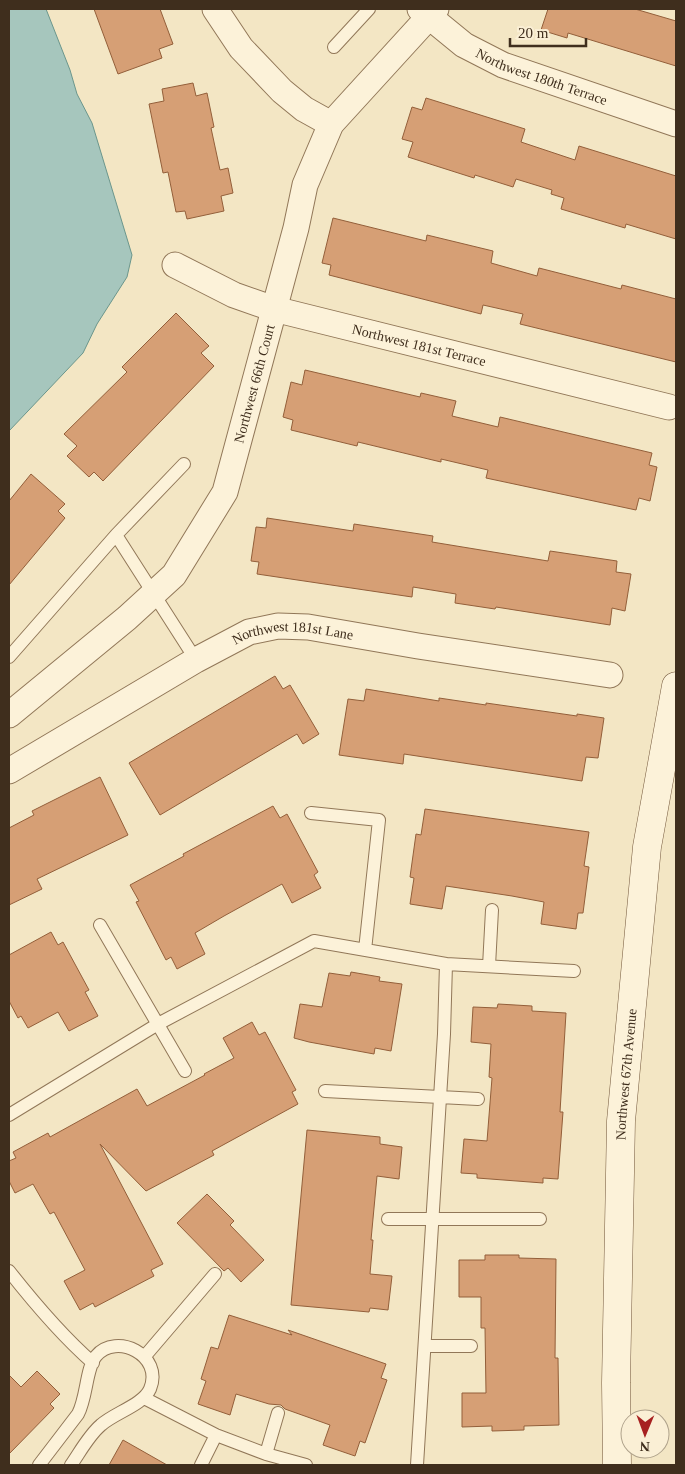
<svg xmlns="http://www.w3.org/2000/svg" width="685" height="1474" viewBox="0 0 685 1474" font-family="'Times New Roman',serif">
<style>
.water{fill:#a6c6bd;stroke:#6b968c}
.building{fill:#d69f75;stroke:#935f3a}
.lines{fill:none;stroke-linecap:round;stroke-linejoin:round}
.service-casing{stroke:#917758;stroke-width:14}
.minor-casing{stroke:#917758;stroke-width:27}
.secondary-casing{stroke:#73573b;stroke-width:29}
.service{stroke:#fcf2d9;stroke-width:12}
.minor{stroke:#fcf2d9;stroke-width:25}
.secondary{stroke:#fcf2d9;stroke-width:28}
.labels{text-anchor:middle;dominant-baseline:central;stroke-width:4.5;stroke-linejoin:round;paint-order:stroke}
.street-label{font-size:14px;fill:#3f2e1d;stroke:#faefd5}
</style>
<rect width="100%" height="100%" fill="#f3e6c4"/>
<path class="water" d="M9,9H46L70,70L77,94L92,123L132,255L127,277L97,324L83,353L9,431Z"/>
<path class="building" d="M94,9H160L173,44L159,49L162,58L118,74Z
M548,9H635L676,21V66L568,33L567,38L541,30Z
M193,83L196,96L207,93L214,127L211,128L220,170L228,168L233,193L221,196L224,211L187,219L185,211L176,212L168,172L163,173L149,104L164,101L162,89Z
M426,98L525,129L521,142L575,160L579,146L676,176V239L626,224L625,228L561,209L564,198L551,194L552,190L516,179L513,187L475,175L474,178L408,157L413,142L402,139L412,107L422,110Z
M333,218L426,241L427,235L493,251L491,263L537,276L539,268L621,289L622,285L676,299V362L520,324L523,314L483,305L481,314L329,275L331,265L322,263Z
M176,313L209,346L201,353L214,366L103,481L94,472L89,477L67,456L77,446L64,434L127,372L122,367Z
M305,370L420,397L421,393L456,401L452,416L498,427L500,417L652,453L649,465L657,467L650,501L639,498L636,510L486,478L488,470L441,459V462L358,442L357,446L291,430L293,420L283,417L291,382L302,385Z
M31,474L65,504L58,511L65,518L9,585V501Z
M267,518L353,531L354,524L433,536L432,542L548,561L550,551L617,561L616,572L631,574L625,611L612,608L610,625L496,607L495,609L455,603L456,594L413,587L412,597L257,574L259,562L251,561L256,527L266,528Z
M275,676L283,689L290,685L319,734L303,744L297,734L160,815L129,763Z
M366,689L439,701V698L486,705V703L577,716V714L604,718L598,758L586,757L582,781L404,754L403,764L339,755L348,699L364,701Z
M100,777L128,835L37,879L42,889L9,905V828L34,815L32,811Z
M273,806L280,818L287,814L318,872L314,875L321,888L292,903L282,884L224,916L195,933L205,954L177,969L171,957L166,960L136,902L139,901L130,885L184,856L183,854Z
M425,809L589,832L584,866L589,867L583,913H578L576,929L541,924L544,902L512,896L446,886L442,909L410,904L414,878L410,877L416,834L421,835Z
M51,932L58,945L63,942L89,990L85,992L98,1016L69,1031L58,1012L28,1028L21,1016L18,1018L9,1001V955Z
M351,972L380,977L379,981L402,984L391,1051L375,1048L374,1054L309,1042L294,1038L300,1004L322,1007L329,973L350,976Z
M498,1004L532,1006V1011L566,1013L560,1112H563L558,1179L543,1178V1183L477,1178V1174L461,1173L464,1139L487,1141L492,1078L489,1077L491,1044L471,1042L473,1007L497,1008Z
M252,1022L259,1035L265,1032L296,1090L292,1092L298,1104L212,1151L214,1155L146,1191L100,1144L163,1264L151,1270L154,1276L95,1307L93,1303L80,1310L64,1281L85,1270L54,1212L50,1214L33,1184L15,1193L9,1181V1161L16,1158L13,1152L48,1133L50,1137L137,1089L147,1106L205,1075L204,1074L234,1058L223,1038Z
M307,1130L380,1137V1144L402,1147L399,1179L377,1176L371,1240H373L370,1274L392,1276L388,1310L370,1308L369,1312L291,1305Z
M207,1194L234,1221L230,1225L264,1260L241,1282L228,1268L224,1271L177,1223Z
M485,1255H519V1258L556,1259L555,1358H558L559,1425L524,1426V1430L492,1431V1426L462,1427V1393H486L485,1328H481V1297H459V1260H485Z
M229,1315L292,1335L288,1330L386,1364L381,1378L387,1380L365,1443L360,1441L355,1456L323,1445L330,1425L285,1409L281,1405L269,1404L236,1394L230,1415L198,1404L206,1381L201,1379L211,1347L218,1349Z
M37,1371L60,1394L50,1404L54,1408L9,1454V1375L21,1387Z
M123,1440L167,1465H109Z"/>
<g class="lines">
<defs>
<path id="service" d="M334,47L369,9
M116,535L196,660
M9,657L116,535L184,464
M311,813L379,820L365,950
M100,925L185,1071
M446,964L574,971
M489,966L492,910
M325,1091L478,1099
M9,1115L158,1024L314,941L446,964L444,1034L417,1465
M388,1219H540
M9,1271C35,1304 61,1335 93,1363
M425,1346H471
M145,1356L215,1274
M144,1398L216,1435L266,1454L306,1465
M266,1454L278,1413
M39,1465L78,1414C87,1397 86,1368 96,1356C116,1332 164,1355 150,1389C143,1405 114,1413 101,1425C89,1435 80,1452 71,1465
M201,1465L216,1435"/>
<g id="minor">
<path d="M215,9L241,48L282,91L304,109L331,124"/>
<path id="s1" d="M420,9L464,45L503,65L676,124"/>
<path id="s2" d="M175,265L234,295L274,309L669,407"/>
<path id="s3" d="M9,715L127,618L174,575L225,492L296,228L305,185L331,124L436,9"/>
<path id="s4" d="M9,771L196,660L249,632L278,626L308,627L418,646L610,675"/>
</g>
<g id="secondary">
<path id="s5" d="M617,1465L616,1383L621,1121L647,847L676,686"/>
</g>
</defs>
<use href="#service" class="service-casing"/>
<use href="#minor" class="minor-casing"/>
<use href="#secondary" class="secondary-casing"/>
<use href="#service" class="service"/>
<use href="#minor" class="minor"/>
<use href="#secondary" class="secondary"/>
</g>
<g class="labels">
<g class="street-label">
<text stroke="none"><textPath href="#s1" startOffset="141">Northwest 180th Terrace</textPath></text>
<text stroke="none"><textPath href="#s2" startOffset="258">Northwest 181st Terrace</textPath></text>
<text stroke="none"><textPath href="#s3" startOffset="426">Northwest 66th Court</textPath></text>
<text stroke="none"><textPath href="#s4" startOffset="321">Northwest 181st Lane</textPath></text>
<text stroke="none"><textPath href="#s5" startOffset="391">Northwest 67th Avenue</textPath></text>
</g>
</g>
<rect width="685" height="1474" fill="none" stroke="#3f2e1d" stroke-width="20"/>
<g transform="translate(645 1434) rotate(181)"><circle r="24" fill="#faefd5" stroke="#afa28b"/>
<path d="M0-4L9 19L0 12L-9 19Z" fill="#a72120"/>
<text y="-8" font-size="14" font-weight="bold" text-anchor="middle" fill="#3f2e1d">N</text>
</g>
<path d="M510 38v8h76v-8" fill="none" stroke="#3f2e1d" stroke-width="2.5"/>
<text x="518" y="38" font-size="15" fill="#3f2e1d" stroke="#faefd5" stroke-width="4" paint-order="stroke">20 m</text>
</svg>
